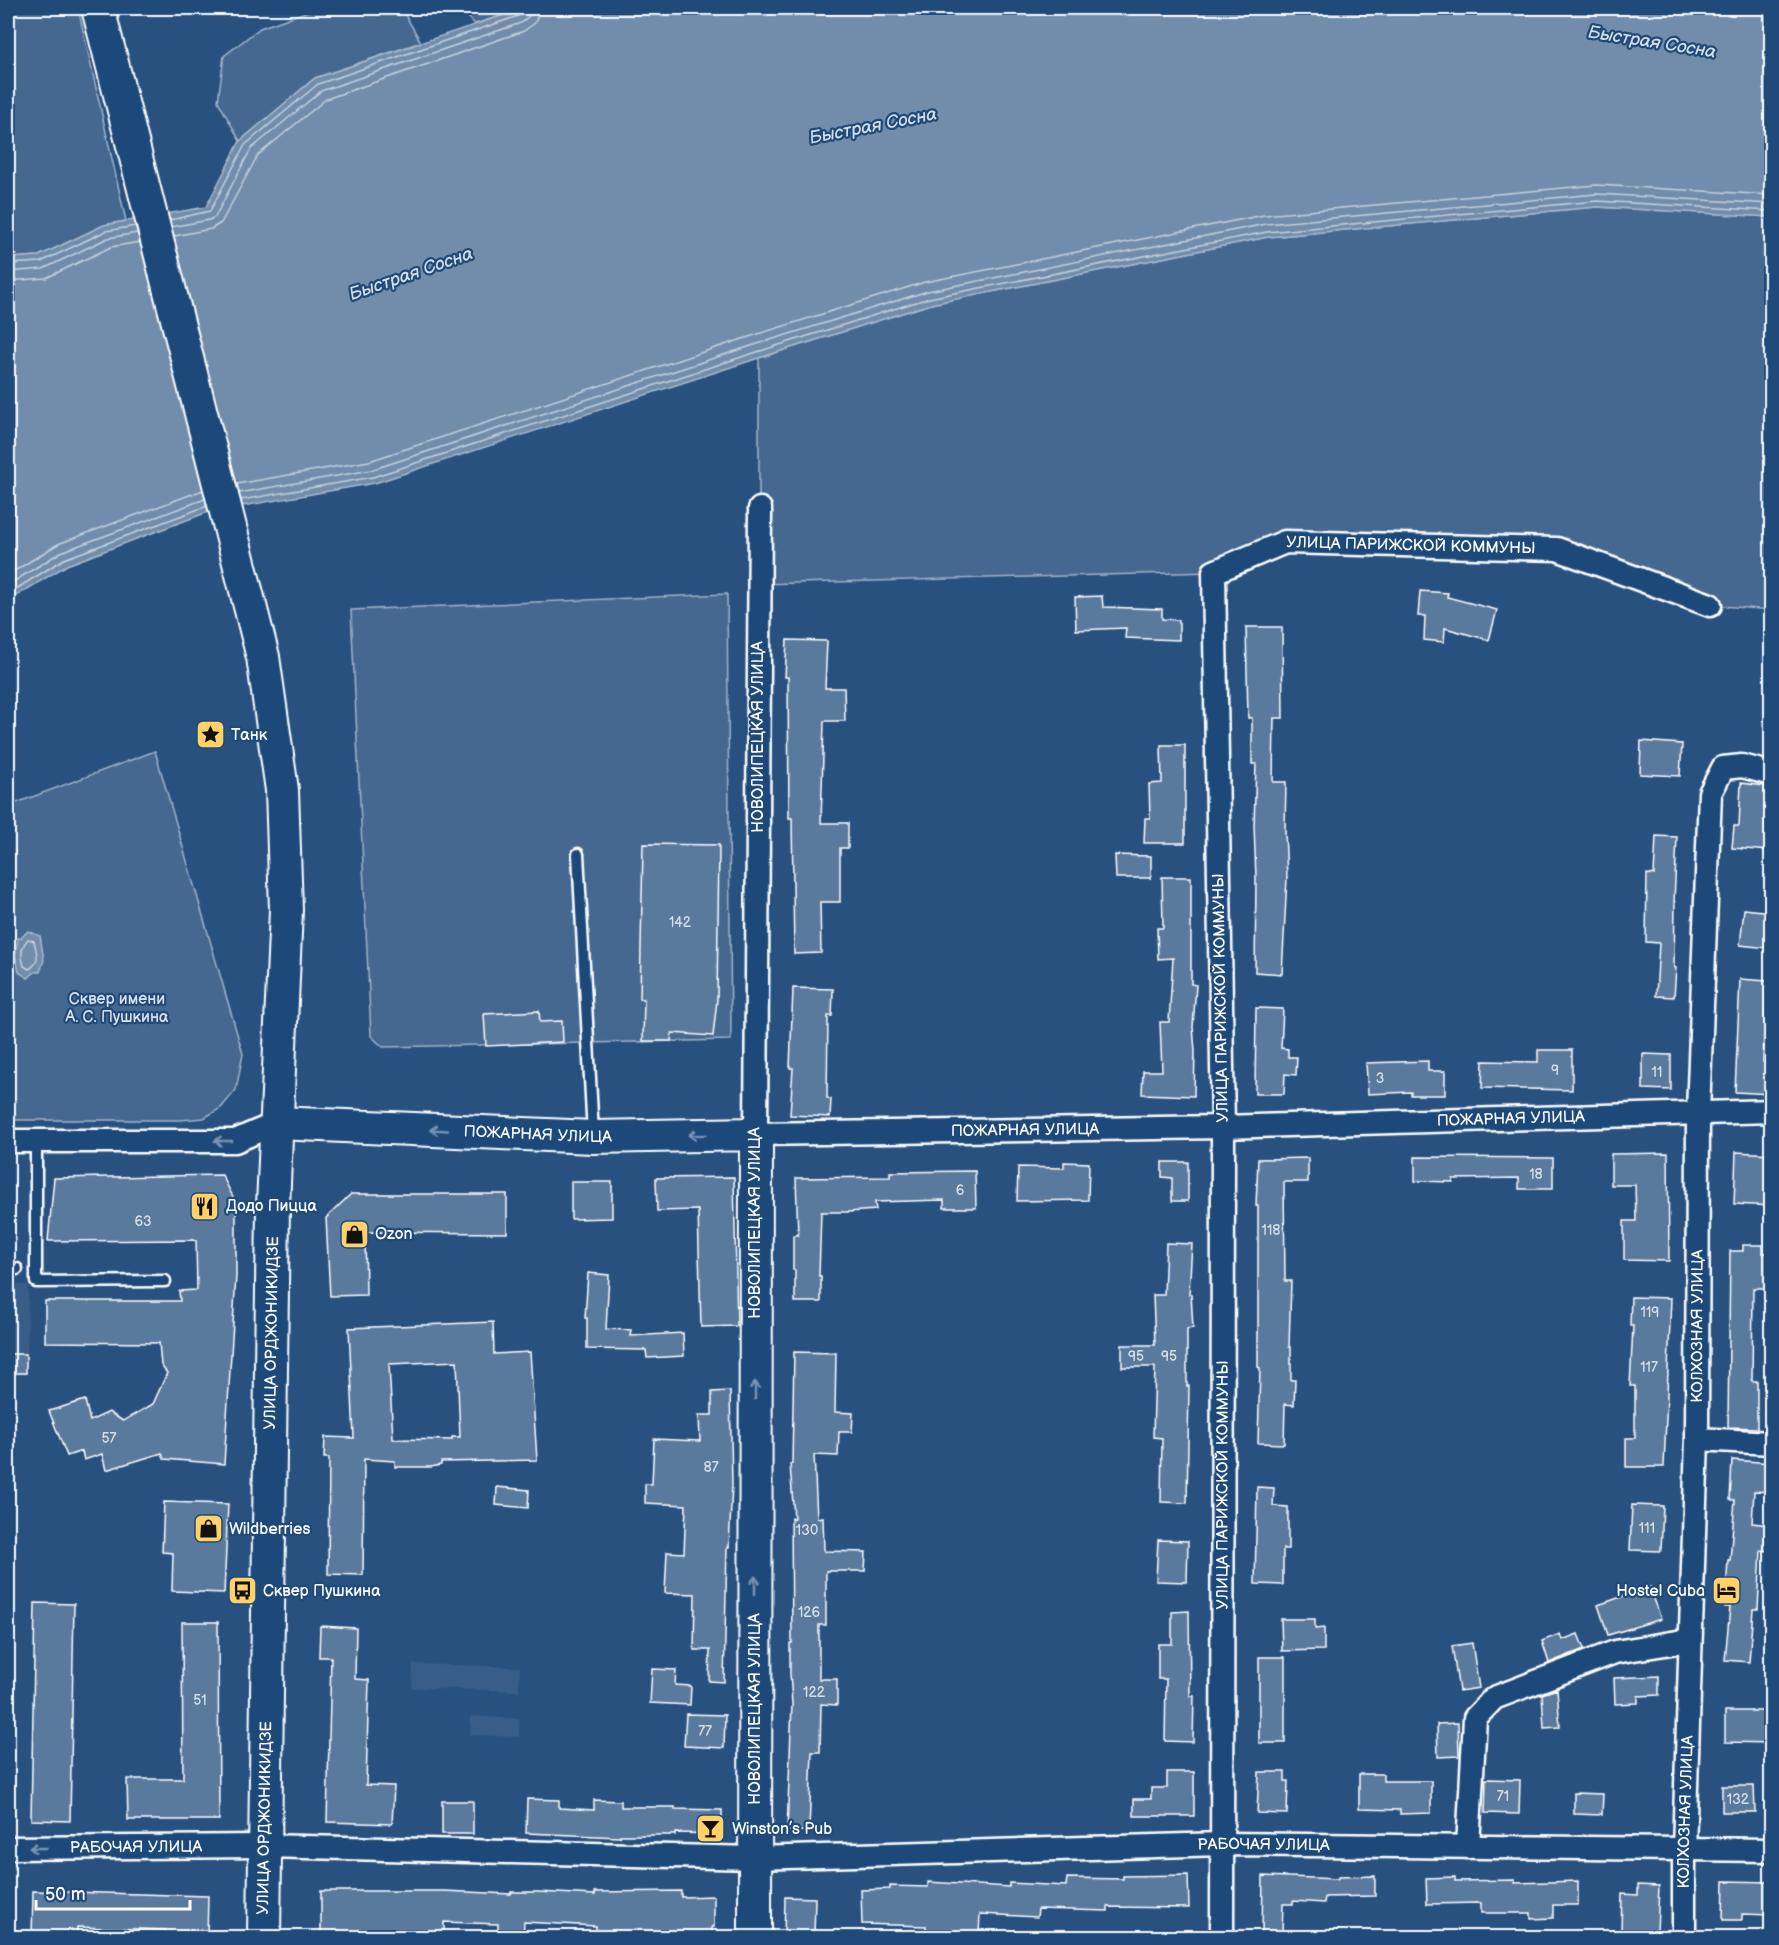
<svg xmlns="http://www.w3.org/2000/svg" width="1779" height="1945" viewBox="0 0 1779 1945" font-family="'Balsamiq Sans',sans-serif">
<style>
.built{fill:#375d88}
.green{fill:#446890;stroke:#a2b4c8;stroke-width:1.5}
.water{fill:#718dab;stroke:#aabbcd;stroke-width:1.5}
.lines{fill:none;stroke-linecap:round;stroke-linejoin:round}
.shore{stroke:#c6d1dd;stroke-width:1.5}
.building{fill:#5a7a9d;stroke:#fff;stroke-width:1.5;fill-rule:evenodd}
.lane-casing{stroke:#fff;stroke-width:15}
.street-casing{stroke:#fff;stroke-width:27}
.secondary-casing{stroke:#fff;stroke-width:36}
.lane{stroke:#1f4a7a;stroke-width:10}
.street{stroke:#1f4a7a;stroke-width:22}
.secondary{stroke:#1f4a7a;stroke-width:32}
.oneway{stroke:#7992af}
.labels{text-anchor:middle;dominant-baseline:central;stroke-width:4.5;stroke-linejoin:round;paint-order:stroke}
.number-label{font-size:14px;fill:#d6dee6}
.street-label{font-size:16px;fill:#fff;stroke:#1f4a7a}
.poi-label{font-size:16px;fill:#fff;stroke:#1f4a7a;text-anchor:start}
.park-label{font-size:16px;fill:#dae1e9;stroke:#1f4a7a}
.water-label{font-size:18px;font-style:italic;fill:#d4dde6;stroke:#1f4a7a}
</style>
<rect width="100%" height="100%" fill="#28517f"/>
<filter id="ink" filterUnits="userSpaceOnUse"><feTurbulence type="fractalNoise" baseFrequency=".0167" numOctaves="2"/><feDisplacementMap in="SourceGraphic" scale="12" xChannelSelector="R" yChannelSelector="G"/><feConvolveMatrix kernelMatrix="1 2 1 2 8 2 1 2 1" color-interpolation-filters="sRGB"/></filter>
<g filter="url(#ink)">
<path class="built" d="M8,1284L28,1285L27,1375H8Z
M413,1664L520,1667L519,1691L412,1688Z
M471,1716L520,1719L519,1737L470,1735Z"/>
<path class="green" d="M8,8H78L126,221L104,225L39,256L16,258L8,233Z
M317,8H401L421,42L315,78L240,141L218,101L224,56L260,28Z
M459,8H525L475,24Z
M1597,207L1771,217V610L1710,605L1556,549L1285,542L1214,572L759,584V358L931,304L1268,237Z
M727,594L731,1040L383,1047L371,1036L351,610Z
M155,751L243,1054L236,1090L221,1108L204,1118L181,1120H8V806Z"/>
<path class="water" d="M525,8H1771V217L1597,207L1268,237L931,304L759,358L375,483L208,512L67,565L8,601V258L39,256L104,225L206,207L240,141L315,78Z
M28,931L40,936L44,960L40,972H35L28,978L19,972L15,956L18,938H21Z"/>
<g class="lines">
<path class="shore" d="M170,220L210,211L245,145L318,84L518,16L522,13L523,8
M171,227L209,220L215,217L251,149L321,91L521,23L529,16L530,8
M174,236L211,229L221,223L258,155L326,99L524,31L535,23L540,8
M8,264L41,262L106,231L136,226
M8,272L43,269L108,238L137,233
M8,281L46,278L111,247L140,242
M237,484L369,461L752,336L925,282L1264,215L1596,185L1772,195
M239,493L371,470L754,345L928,291L1266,224L1596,194L1772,204
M241,500L373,477L757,352L929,298L1267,232L1597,201L1772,211
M8,575L58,544L203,490
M8,585L61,552L205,499
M8,594L64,559L207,506
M28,939L34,941C36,952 42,962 29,969L24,966C21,956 20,948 28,939Z"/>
</g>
<path class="building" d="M1420,591L1448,593L1447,597L1497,610L1489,640L1445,628L1444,642L1424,640L1425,616H1418Z
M1102,596L1103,607L1162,609V619L1179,620V640L1125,638L1126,628L1076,630L1075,597Z
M1246,627H1282L1283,718H1274L1273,782H1286L1285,830L1287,878L1282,974L1255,972L1256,878L1254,825L1256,764H1252V718H1248Z
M787,640L827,641L825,688H844L845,721H824L821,823H848V848H840V902H820L821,953L794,954L792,818H789L788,677H785Z
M1641,741L1682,744L1680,776L1640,774Z
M1161,745H1185V843H1144L1145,818H1150L1149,784L1162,783Z
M1741,783L1772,787L1770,851L1732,848L1734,826H1739Z
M1656,836L1677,837L1674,902H1675L1674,967L1676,968L1674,997L1656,996L1659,943L1646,942L1647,874L1654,875Z
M643,844L719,845L717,1000L713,1036L672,1033L671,1041H643L644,999H640Z
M1115,855L1151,856V878H1116Z
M1162,877H1191V984L1196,985L1193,1027L1195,1051L1194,1096L1142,1094L1143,1071H1162L1160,1022H1169L1173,958L1158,959L1157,928H1163Z
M1744,909L1772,912L1768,948L1740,945Z
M1740,979L1767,981L1763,1062L1772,1063V1094L1735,1092Z
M793,988L833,989L832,1016H828L827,1098L831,1099L830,1117L790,1115L793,1068H790Z
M1256,1008L1283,1009L1281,1048L1288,1049V1057H1297L1296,1075L1285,1074L1284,1094H1255Z
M539,1011L540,1022L562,1021L563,1042L486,1046L484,1014Z
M1538,1050H1572V1090L1482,1088L1483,1061L1538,1062Z
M1643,1054L1671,1055V1090L1643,1089Z
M1428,1061V1071H1445V1095H1411V1092L1368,1094L1366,1063Z
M1736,1152L1772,1154V1206L1734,1204Z
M1668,1153L1669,1261L1624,1260V1221H1636L1635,1185H1611V1154Z
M1415,1157L1553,1158V1189H1519V1178L1453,1179V1182L1415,1181Z
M1308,1158V1182H1284L1285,1281H1291L1289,1347H1291V1380H1295L1294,1405L1285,1404L1284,1444L1258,1443L1260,1368L1258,1367V1206H1256L1258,1159Z
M1064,1162L1089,1163L1088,1200L1017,1201L1018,1167L1064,1168Z
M1162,1162H1188V1201H1172V1178L1162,1177Z
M975,1171L976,1208H944V1200L875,1202L876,1210L848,1212H821L819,1276H821V1302H795V1270H793V1235H798L796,1178L890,1177V1172Z
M222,1175L236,1203V1276L224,1464L164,1459L162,1453L106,1470L102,1454L84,1460L82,1451L67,1456L49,1411L85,1400L90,1421L109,1412L123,1421L153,1404L167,1373L161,1365L159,1343L45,1342V1301H180L179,1291L197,1290L196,1240L48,1241L54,1178Z
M734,1177L737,1326L701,1327L698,1210L657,1211L656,1178Z
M571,1182H612V1218L571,1219Z
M351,1194H507V1233L365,1232L366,1295L330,1296L326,1218Z
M1166,1243L1192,1244L1189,1294H1191L1193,1328L1187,1329V1386H1189L1187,1503L1161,1502L1162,1438L1153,1437L1155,1367H1122V1345H1155L1153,1295H1164Z
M1743,1245H1763V1253H1769V1288H1753L1752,1381H1757V1428L1728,1427L1730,1251H1743Z
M588,1273L609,1275L606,1329L631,1330L630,1336L683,1333L684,1356L647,1358L646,1350L587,1349V1318H585Z
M1631,1297L1671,1298L1664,1467H1626V1438H1635V1386H1630L1633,1326H1630Z
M493,1322L494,1354L530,1352L537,1460L441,1462V1465L431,1467H395V1461L364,1459L363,1575L328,1574L329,1458H324L325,1437L354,1438L349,1328ZM457,1361L460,1437H452V1440L393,1439L389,1364Z
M794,1352L836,1353L835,1412L853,1413L852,1432H839L838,1456L814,1455L817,1518L823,1517L824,1551L866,1552L865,1571H826V1625H819V1679H837V1705L821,1704L820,1752H812L809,1831H787L792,1704L790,1672V1643H792L791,1518H794L790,1464H792Z
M8,1354H26V1373H8Z
M730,1391L732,1484L729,1547H727L724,1682L709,1681L710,1650H694L695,1594L665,1593L667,1552L684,1553L686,1505L645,1503V1484H652L654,1439L700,1441L699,1415H712V1392Z
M1732,1460L1772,1463L1770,1492L1754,1491L1752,1523L1770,1525L1768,1551L1761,1550L1758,1609H1753L1749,1662L1725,1660L1730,1607H1725L1728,1560H1730L1735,1500H1730Z
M497,1487L529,1490L528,1508L496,1505Z
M1257,1487L1274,1488L1273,1506L1288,1507V1549H1283V1585L1255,1584Z
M164,1502L228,1504L224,1593L172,1591L173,1553L162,1552Z
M1632,1505L1663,1506L1661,1551L1630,1550Z
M1158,1540L1188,1541L1187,1582L1156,1581Z
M1650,1587L1661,1619L1608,1635L1598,1605Z
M35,1603L74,1604L70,1821L31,1820Z
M1189,1611L1190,1696H1194L1193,1742L1165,1741L1166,1679H1158V1644H1172V1612Z
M1281,1619H1315V1629L1324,1628V1650L1282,1651Z
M182,1622H218L219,1820H128L127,1779H183Z
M320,1626L356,1628L355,1679L369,1680L366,1785L394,1786L392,1824L327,1822L331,1657H319Z
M1560,1634L1562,1640L1578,1634L1584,1649L1549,1663L1542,1641Z
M1472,1643L1479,1688L1459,1691L1452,1646Z
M1259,1657H1285V1743H1259Z
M652,1669L676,1670L675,1685L691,1686L690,1705L650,1703Z
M1659,1676V1695L1638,1696V1703L1615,1704L1614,1678Z
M1557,1689L1560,1727L1544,1728L1542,1694Z
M1725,1711H1772V1743L1725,1742Z
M686,1714L725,1715L724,1748L684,1746Z
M1458,1723L1459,1756L1438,1757L1437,1724Z
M1167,1772H1194V1816H1134V1799H1151V1788H1167Z
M1259,1772H1285V1781H1288L1287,1814L1257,1813Z
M1359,1774H1383V1781H1431V1813L1400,1814V1810L1359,1809Z
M1486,1779L1520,1780L1519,1814L1485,1813Z
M1722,1786H1754L1755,1812H1722Z
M1574,1793L1603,1794L1602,1815L1574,1814Z
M527,1799L559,1800V1808L594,1810V1800L621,1801V1807H675V1809L722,1810V1834L675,1833V1835H620V1837L526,1833Z
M442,1801H473V1834H442Z
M1188,1875L1189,1908L1108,1907V1911L1038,1909L1037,1917L980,1914L979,1935L963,1934V1932L926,1930V1926L862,1924L861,1890L890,1889V1886L928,1887V1882L1009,1887V1883L1066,1886L1067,1878L1123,1879V1876Z
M1263,1876L1338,1879V1877L1375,1876V1896L1325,1897L1324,1903L1293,1901V1904H1283L1282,1933H1262Z
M1455,1877V1881L1515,1880V1883L1578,1881V1905H1553V1918L1531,1919V1913H1481V1903L1427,1904L1426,1878Z
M1724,1881L1772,1882V1915L1742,1914V1920H1723Z
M1638,1885L1659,1886L1657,1932L1621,1931L1622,1894L1638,1895Z
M33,1891L208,1896L207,1938H166V1930L77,1927V1938H32Z
M321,1891H444L511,1894V1892H538L595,1895V1892L681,1891V1897L714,1896V1927H712V1938H596V1926L524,1922L523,1938H498V1924L444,1922V1932H380V1938H321Z
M785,1897L815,1898L814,1938H784Z"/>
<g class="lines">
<defs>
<path id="lane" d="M578,854L593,1134
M36,1141V1282L165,1281
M8,1268L17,1269"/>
<g id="street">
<path id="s1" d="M760,509L756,1134L1223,1127L1772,1111"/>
<path d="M8,1141H235L277,1123"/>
<path d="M1697,1439L1772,1443"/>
<path d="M1468,1847L1475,1718L1494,1698L1615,1652L1690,1640"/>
<path id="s2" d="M8,1848L264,1846L754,1858L1222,1844L1772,1850"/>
<path id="s3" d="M1222,1938L1223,1127L1214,572L1285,542L1557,549L1710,605"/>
<path id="s4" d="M1684,1938V1850L1697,1439L1698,1113L1710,793L1723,768L1742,766L1772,774"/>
</g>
<g id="secondary">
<path d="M98,8L263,657L282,790L286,910L273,1206L264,1938"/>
<path id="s5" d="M277,1123L593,1137L756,1134L755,1938"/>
</g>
</defs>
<use href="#lane" class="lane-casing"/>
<use href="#street" class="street-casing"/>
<use href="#secondary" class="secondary-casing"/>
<use href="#lane" class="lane"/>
<use href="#street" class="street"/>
<use href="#secondary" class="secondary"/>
</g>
<defs><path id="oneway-shaft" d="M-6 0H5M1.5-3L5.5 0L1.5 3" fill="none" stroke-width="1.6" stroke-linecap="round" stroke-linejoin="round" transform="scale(1.5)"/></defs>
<g class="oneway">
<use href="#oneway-shaft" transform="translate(439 1130) rotate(-177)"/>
<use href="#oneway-shaft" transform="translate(697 1135) rotate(179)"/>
<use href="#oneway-shaft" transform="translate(223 1141) rotate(-180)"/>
<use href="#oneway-shaft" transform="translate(755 1390) rotate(-90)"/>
<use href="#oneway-shaft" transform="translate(755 1585) rotate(-90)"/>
<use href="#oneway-shaft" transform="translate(38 1848) rotate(180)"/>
</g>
</g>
<defs>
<symbol id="sight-square" viewBox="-11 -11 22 22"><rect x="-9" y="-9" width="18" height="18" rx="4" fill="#ffd166" stroke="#1f4a7a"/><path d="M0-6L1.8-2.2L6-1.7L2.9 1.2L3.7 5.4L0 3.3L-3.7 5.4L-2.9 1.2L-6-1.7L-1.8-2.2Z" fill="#111"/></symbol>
<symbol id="restaurant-square" viewBox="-11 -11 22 22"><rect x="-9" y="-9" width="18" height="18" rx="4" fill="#ffd166" stroke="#1f4a7a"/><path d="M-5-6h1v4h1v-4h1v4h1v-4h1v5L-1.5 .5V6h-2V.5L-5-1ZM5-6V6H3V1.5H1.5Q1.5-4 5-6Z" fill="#111"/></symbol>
<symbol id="shop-square" viewBox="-11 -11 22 22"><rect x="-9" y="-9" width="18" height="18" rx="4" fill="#ffd166" stroke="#1f4a7a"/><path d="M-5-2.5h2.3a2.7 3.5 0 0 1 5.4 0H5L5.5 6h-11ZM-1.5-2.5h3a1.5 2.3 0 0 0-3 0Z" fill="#111"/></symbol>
<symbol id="bus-square" viewBox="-11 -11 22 22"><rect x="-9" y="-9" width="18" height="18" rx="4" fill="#ffd166" stroke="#1f4a7a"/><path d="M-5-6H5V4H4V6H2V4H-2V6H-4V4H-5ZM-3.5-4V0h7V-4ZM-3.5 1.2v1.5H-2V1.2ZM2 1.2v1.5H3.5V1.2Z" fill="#111"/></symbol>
<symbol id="hotel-square" viewBox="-11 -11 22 22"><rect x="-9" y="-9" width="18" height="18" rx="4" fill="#ffd166" stroke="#1f4a7a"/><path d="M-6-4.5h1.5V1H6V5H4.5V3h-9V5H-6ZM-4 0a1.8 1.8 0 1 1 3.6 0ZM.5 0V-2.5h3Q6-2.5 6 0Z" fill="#111"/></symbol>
<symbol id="bar-square" viewBox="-11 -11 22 22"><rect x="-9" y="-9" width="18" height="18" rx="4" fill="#ffd166" stroke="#1f4a7a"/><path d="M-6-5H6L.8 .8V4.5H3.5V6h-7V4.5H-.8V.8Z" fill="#111"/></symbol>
</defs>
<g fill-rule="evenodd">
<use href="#sight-square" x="194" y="718" width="33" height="33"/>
<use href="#restaurant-square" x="188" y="1190" width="33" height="33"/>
<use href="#shop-square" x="338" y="1218" width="33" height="33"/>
<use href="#shop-square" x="192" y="1512" width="33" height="33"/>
<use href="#bus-square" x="226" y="1574" width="33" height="33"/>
<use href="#hotel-square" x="1710" y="1574" width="33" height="33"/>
<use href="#bar-square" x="694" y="1812" width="33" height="33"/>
</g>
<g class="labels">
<g class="number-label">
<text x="680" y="922">142</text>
<text x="1555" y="1070">9</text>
<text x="1657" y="1072">11</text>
<text x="1380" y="1078">3</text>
<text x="1536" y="1174">18</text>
<text x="960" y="1190">6</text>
<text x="143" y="1221">63</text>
<text x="1271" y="1230">118</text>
<text x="1650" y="1312">119</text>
<text x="1136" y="1356">95</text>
<text x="1169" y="1356">95</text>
<text x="1649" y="1367">117</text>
<text x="109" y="1438">57</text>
<text x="711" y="1467">87</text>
<text x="1647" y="1528">111</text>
<text x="807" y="1530">130</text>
<text x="809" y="1612">126</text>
<text x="814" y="1692">122</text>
<text x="200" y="1700">51</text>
<text x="705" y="1731">77</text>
<text x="1503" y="1796">71</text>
<text x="1738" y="1799">132</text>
</g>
<g class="street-label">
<text stroke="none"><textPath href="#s3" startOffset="1569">УЛИЦА ПАРИЖСКОЙ КОММУНЫ</textPath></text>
<text transform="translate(758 737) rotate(-90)">НОВОЛИПЕЦКАЯ УЛИЦА</text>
<text transform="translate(1221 998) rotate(-91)">УЛИЦА ПАРИЖСКОЙ КОММУНЫ</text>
<text stroke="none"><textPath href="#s1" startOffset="1380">ПОЖАРНАЯ УЛИЦА</textPath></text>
<text stroke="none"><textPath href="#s1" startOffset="894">ПОЖАРНАЯ УЛИЦА</textPath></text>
<text stroke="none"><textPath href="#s5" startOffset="261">ПОЖАРНАЯ УЛИЦА</textPath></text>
<text transform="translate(755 1223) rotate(-90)">НОВОЛИПЕЦКАЯ УЛИЦА</text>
<text stroke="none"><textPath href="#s4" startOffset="612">КОЛХОЗНАЯ УЛИЦА</textPath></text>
<text transform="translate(272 1333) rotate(-89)">УЛИЦА ОРДЖОНИКИДЗЕ</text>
<text stroke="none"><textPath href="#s3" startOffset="453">УЛИЦА ПАРИЖСКОЙ КОММУНЫ</textPath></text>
<text transform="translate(755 1709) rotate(-90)">НОВОЛИПЕЦКАЯ УЛИЦА</text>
<text stroke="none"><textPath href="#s4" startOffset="126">КОЛХОЗНАЯ УЛИЦА</textPath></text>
<text transform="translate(265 1818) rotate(-89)">УЛИЦА ОРДЖОНИКИДЗЕ</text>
<text stroke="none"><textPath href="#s2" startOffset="1256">РАБОЧАЯ УЛИЦА</textPath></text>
<text stroke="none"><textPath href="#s2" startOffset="128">РАБОЧАЯ УЛИЦА</textPath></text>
</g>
<g class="poi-label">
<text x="231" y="735">Танк</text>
<text x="226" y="1206">Додо Пицца</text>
<text x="375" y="1234">Ozon</text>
<text x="229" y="1529">Wildberries</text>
<text x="263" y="1591">Сквер Пушкина</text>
<text x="1705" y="1591" text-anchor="end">Hostel Cuba</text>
<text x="732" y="1829">Winston’s Pub</text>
</g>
<g class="park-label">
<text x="117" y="999">Сквер имени<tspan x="117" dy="18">А. С. Пушкина</tspan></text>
</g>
<g class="water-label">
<text transform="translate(1652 42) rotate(9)">Быстрая Сосна</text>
<text transform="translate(873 126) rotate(-11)">Быстрая Сосна</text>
<text transform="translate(411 274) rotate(-19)">Быстрая Сосна</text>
</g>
</g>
<rect width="1779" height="1945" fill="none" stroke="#1f4a7a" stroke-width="30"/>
<rect x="15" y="15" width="1749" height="1915" fill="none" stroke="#fff" stroke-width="2" filter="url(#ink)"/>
<path d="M36 1900v9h154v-9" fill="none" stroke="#ffffff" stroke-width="3"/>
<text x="45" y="1900" font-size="18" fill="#ffffff" stroke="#1f4a7a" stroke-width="4.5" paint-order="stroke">50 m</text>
</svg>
